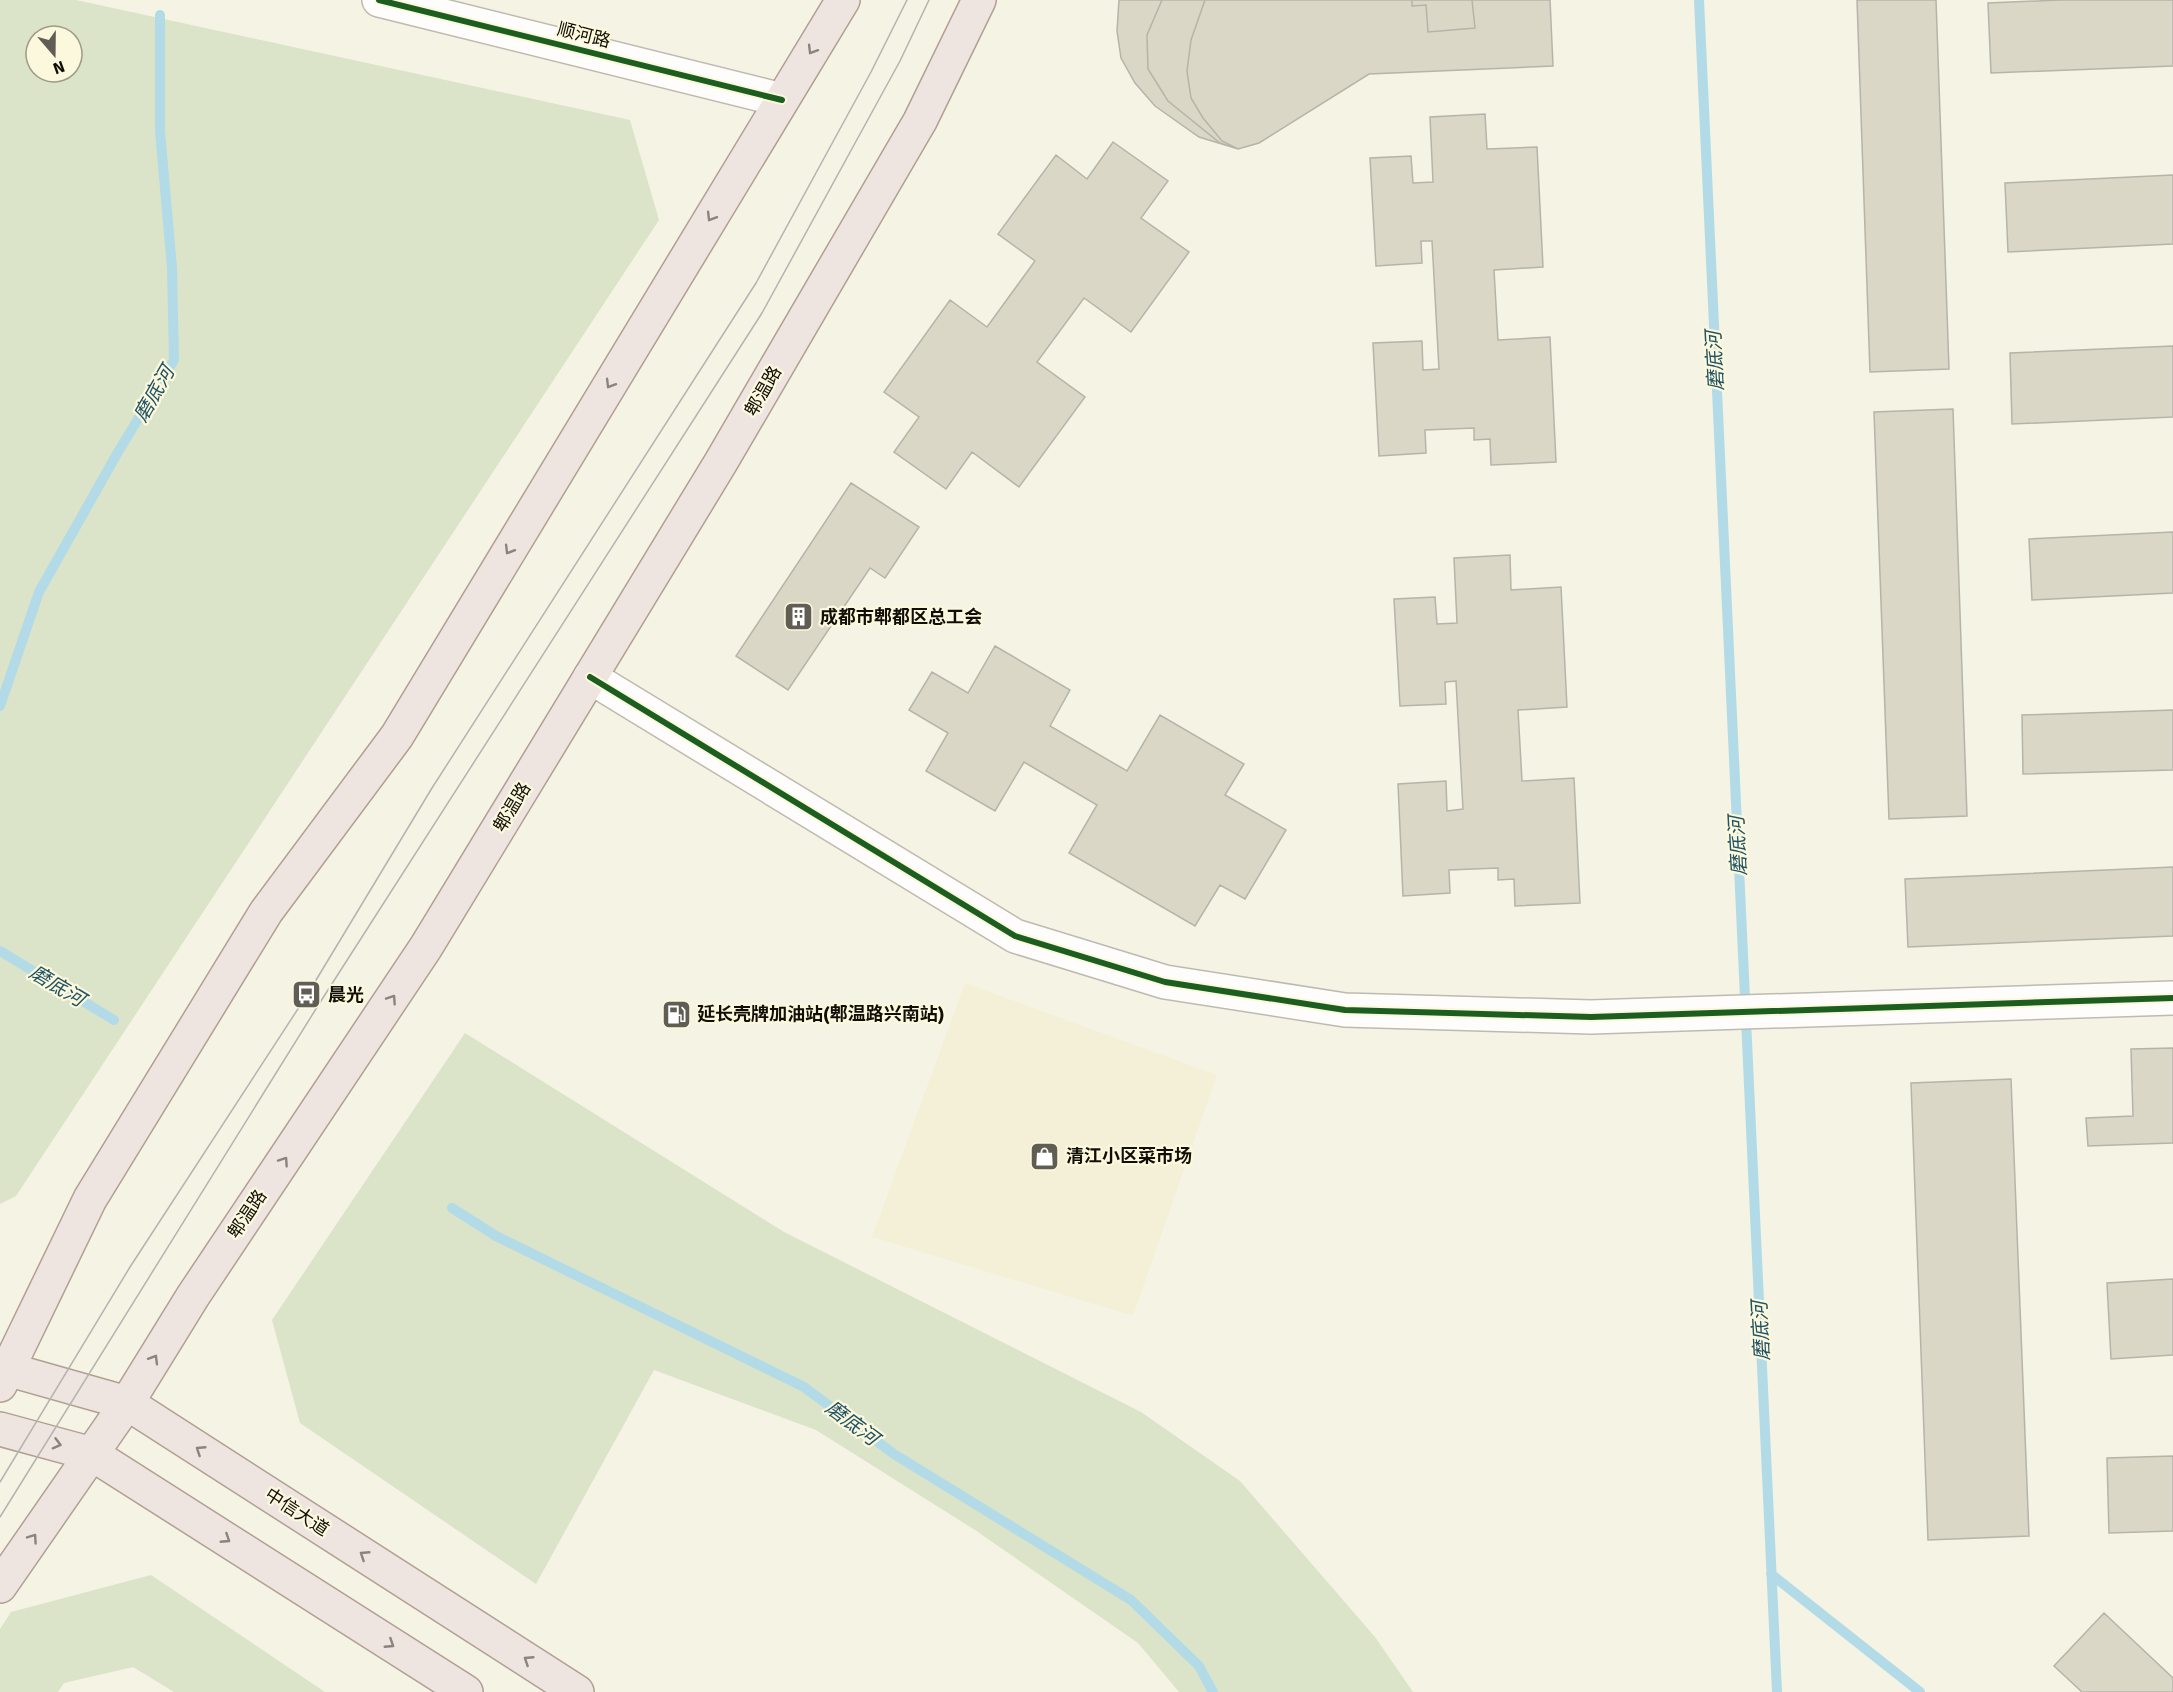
<svg xmlns="http://www.w3.org/2000/svg" width="2173" height="1692" viewBox="0 0 2173 1692" font-family="Signika,'Noto Sans SC',sans-serif">
<style>
.built{fill:#f4f0d7}
.green{fill:#dbe4c9;fill-rule:evenodd}
.lines{fill:none;stroke-linecap:round;stroke-linejoin:round}
.stream{stroke:#b2dbe7;stroke-width:10}
.building{fill:#dad7c6;stroke:#b6b4a9;stroke-width:1.5}
.minor-casing{stroke:#bdbbaf;stroke-width:36}
.major-casing{stroke:#b19f93;stroke-width:36}
.minor{stroke:#fefdfb;stroke-width:33}
.major{stroke:#eee5e0;stroke-width:33}
.tram{stroke:#b4b3af;stroke-width:1.5}
.cycleway-casing{stroke:#fcf8dd;stroke-width:10}
.cycleway{stroke:#1b5e20;stroke-width:6}
.oneway{stroke:#8a847e}
.labels{text-anchor:middle;dominant-baseline:central;stroke-width:4.5;stroke-linejoin:round;paint-order:stroke}
.street-label{font-size:18px;fill:#100e06;stroke:#fcf8dd}
.poi-label{font-size:18px;font-weight:bold;fill:#100e06;stroke:#fcf8dd;text-anchor:start}
.water-label{font-size:20px;font-style:italic;fill:#215364;stroke:#fcf8dd}
</style>
<rect width="100%" height="100%" fill="#f5f3e4"/>
<path class="built" d="M965,983L1217,1075L1133,1316L872,1237Z"/>
<path class="green" d="M0,0H76L630,120L659,220L16,1196L0,1204ZM36,36H72V72H36Z
M465,1033L784,1232L1141,1412L1240,1481L1375,1637L1413,1692H1179L1138,1643L975,1530L816,1430L654,1370L536,1584L300,1423L272,1320Z
M151,1575L325,1692H174L133,1667L64,1683L58,1692H0V1629L11,1612Z"/>
<g class="lines">
<path class="stream" d="M1699,0L1777,1692
M0,706L39,592L118,452L174,360L172,268L160,131V15
M0,951L114,1020
M452,1208L496,1236L804,1387L894,1454L1131,1600L1199,1666L1213,1692
M1771,1574L1920,1692"/>
</g>
<path class="building" d="M1119,0H1550L1553,66L1369,74L1259,143L1238,149L1199,137L1155,106L1135,83L1121,58L1117,31Z
M1162,0H1550L1553,66L1369,74L1259,143L1238,149L1220,143L1168,101L1148,69L1147,35Z
M1205,0H1550L1553,66L1369,74L1259,143L1238,149L1222,141L1203,118L1191,98L1187,71L1191,40Z
M1412,0H1472L1475,28L1428,32L1426,5L1412,6Z
M1857,0H1936L1949,369L1870,372Z
M2060,0H2173V66L1991,73L1988,3Z
M1485,114L1487,149L1537,147L1543,267L1494,270L1498,340L1550,337L1556,462L1491,465L1490,439L1474,440V428L1425,430L1426,453L1379,456L1373,343L1422,341L1423,370L1439,369L1432,241H1421L1422,263L1376,266L1370,158L1411,156L1413,183L1433,182L1430,117Z
M1113,142L1168,181L1141,218L1189,252L1131,332L1084,298L1037,362L1085,397L1019,487L972,452L946,489L894,452L919,417L884,392L950,300L987,327L1035,261L998,234L1056,155L1087,179Z
M2173,175V244L2008,252L2005,183Z
M2173,346V417L2012,424L2010,353Z
M1953,409L1967,816L1889,819L1874,412Z
M851,483L919,527L885,578L870,568L788,690L736,656Z
M2173,532V593L2032,600L2029,539Z
M1510,555L1511,590L1561,587L1567,707L1518,710L1522,781L1574,778L1580,903L1515,906L1514,879L1498,880V868L1449,870L1450,893L1403,896L1398,784L1446,781L1447,811L1463,809L1456,681L1445,682L1446,704L1400,706L1394,599L1435,597L1437,624L1457,623L1454,558Z
M995,646L1070,690L1050,726L1127,771L1160,715L1244,764L1225,795L1286,830L1245,899L1220,885L1195,926L1069,853L1097,805L1024,762L995,811L926,771L948,733L909,710L932,672L968,693Z
M2173,710V770L2023,774L2022,715Z
M2173,867V936L1908,947L1905,879Z
M2173,1048V1143L2088,1146L2086,1118L2133,1116L2131,1049Z
M2011,1079L2029,1536L1928,1540L1911,1083Z
M2173,1279V1355L2111,1359L2107,1283Z
M2173,1456V1531L2109,1533L2107,1458Z
M2104,1613L2173,1678V1692H2082L2054,1666Z"/>
<g class="lines">
<defs>
<path id="minor" d="M379,0L782,100
M590,677L1015,936L1165,982L1345,1010L1591,1017L2173,998"/>
<path id="major" d="M0,1367L127,1403L577,1692
M0,1385L90,1199L266,912L397,736L843,0
M0,1429L92,1454L466,1692
M0,1586L127,1403L193,1296L426,947L721,462L920,121L979,0"/>
</defs>
<use href="#minor" class="minor-casing"/>
<use href="#major" class="major-casing"/>
<use href="#minor" class="minor"/>
<use href="#major" class="major"/>
<path class="tram" d="M0,1482L130,1267L307,995L432,788L756,283L871,72L907,0
M0,1517L319,1004L762,313L900,61L929,0"/>
<defs>
<path id="cycleway" d="M379,0L782,100
M590,677L1015,936L1165,982L1345,1010L1591,1017L2173,998"/>
</defs>
<use href="#cycleway" class="cycleway-casing"/>
<use href="#cycleway" class="cycleway"/>
</g>
<defs><path id="oneway-chevron" d="M-2-3.5L2.5 0L-2 3.5" fill="none" stroke-width="1.6" stroke-linecap="round" stroke-linejoin="round" transform="scale(1.5)"/></defs>
<g class="oneway">
<use href="#oneway-chevron" transform="translate(812 50) rotate(121)"/>
<use href="#oneway-chevron" transform="translate(711 217) rotate(121)"/>
<use href="#oneway-chevron" transform="translate(610 384) rotate(121)"/>
<use href="#oneway-chevron" transform="translate(509 550) rotate(121)"/>
<use href="#oneway-chevron" transform="translate(392 999) rotate(-56)"/>
<use href="#oneway-chevron" transform="translate(284 1161) rotate(-56)"/>
<use href="#oneway-chevron" transform="translate(154 1359) rotate(-59)"/>
<use href="#oneway-chevron" transform="translate(57 1444) rotate(15)"/>
<use href="#oneway-chevron" transform="translate(200 1450) rotate(-147)"/>
<use href="#oneway-chevron" transform="translate(33 1538) rotate(-55)"/>
<use href="#oneway-chevron" transform="translate(226 1539) rotate(33)"/>
<use href="#oneway-chevron" transform="translate(364 1555) rotate(-147)"/>
<use href="#oneway-chevron" transform="translate(390 1644) rotate(33)"/>
<use href="#oneway-chevron" transform="translate(528 1660) rotate(-147)"/>
</g>
<defs>
<symbol id="building-square" viewBox="-11 -11 22 22"><rect x="-9" y="-9" width="18" height="18" rx="4" fill="#605e54" stroke="#fcf8dd"/><path d="M-4-6H4V6H1V3H-1V6H-4ZM-2.5-4.3h1.7v1.8h-1.7ZM.8-4.3h1.7v1.8H.8ZM-2.5-1h1.7V.8h-1.7ZM.8-1h1.7V.8H.8Z" fill="#fff"/></symbol>
<symbol id="bus-square" viewBox="-11 -11 22 22"><rect x="-9" y="-9" width="18" height="18" rx="4" fill="#605e54" stroke="#fcf8dd"/><path d="M-5-6H5V4H4V6H2V4H-2V6H-4V4H-5ZM-3.5-4V0h7V-4ZM-3.5 1.2v1.5H-2V1.2ZM2 1.2v1.5H3.5V1.2Z" fill="#fff"/></symbol>
<symbol id="fuel-square" viewBox="-11 -11 22 22"><rect x="-9" y="-9" width="18" height="18" rx="4" fill="#605e54" stroke="#fcf8dd"/><path d="M-5.5-6h7V0h2V4h1.3V-2.5L3-4.5l.8-.8L6-3V5H2.5V1h-1V6h-7ZM-4.2-4.7v3.2H.2V-4.7Z" fill="#fff"/></symbol>
<symbol id="shop-square" viewBox="-11 -11 22 22"><rect x="-9" y="-9" width="18" height="18" rx="4" fill="#605e54" stroke="#fcf8dd"/><path d="M-5-2.5h2.3a2.7 3.5 0 0 1 5.4 0H5L5.5 6h-11ZM-1.5-2.5h3a1.5 2.3 0 0 0-3 0Z" fill="#fff"/></symbol>
</defs>
<g fill-rule="evenodd">
<use href="#building-square" x="782" y="600" width="33" height="33"/>
<use href="#bus-square" x="290" y="978" width="33" height="33"/>
<use href="#fuel-square" x="660" y="998" width="33" height="33"/>
<use href="#shop-square" x="1028" y="1140" width="33" height="33"/>
</g>
<g class="labels">
<g class="street-label">
<text transform="translate(584 35) rotate(14)">顺河路</text>
<text transform="translate(763 391) rotate(-60)">郫温路</text>
<text transform="translate(512 807) rotate(-59)">郫温路</text>
<text transform="translate(247 1214) rotate(-56)">郫温路</text>
<text transform="translate(297 1512) rotate(33)">中信大道</text>
</g>
<g class="poi-label">
<text x="820" y="617">成都市郫都区总工会</text>
<text x="328" y="995">晨光</text>
<text x="697" y="1014">延长壳牌加油站(郫温路兴南站)</text>
<text x="1066" y="1156">清江小区菜市场</text>
</g>
<g class="water-label">
<text transform="translate(1715 361) rotate(-93)">磨底河</text>
<text transform="translate(154 394) rotate(-60)">磨底河</text>
<text transform="translate(1738 846) rotate(-93)">磨底河</text>
<text transform="translate(57 986) rotate(31)">磨底河</text>
<text transform="translate(1761 1331) rotate(-93)">磨底河</text>
<text transform="translate(852 1423) rotate(37)">磨底河</text>
</g>
</g>
<g transform="translate(54 54) rotate(160)"><circle r="28" fill="#fcf8dd" stroke="#9e9a87" stroke-width="1.5"/>
<path d="M0-4.5L10 22L0 15L-10 22Z" fill="#605e54"/>
<text y="-9" font-size="16" font-weight="bold" text-anchor="middle" fill="#100e06">N</text>
</g>
</svg>
